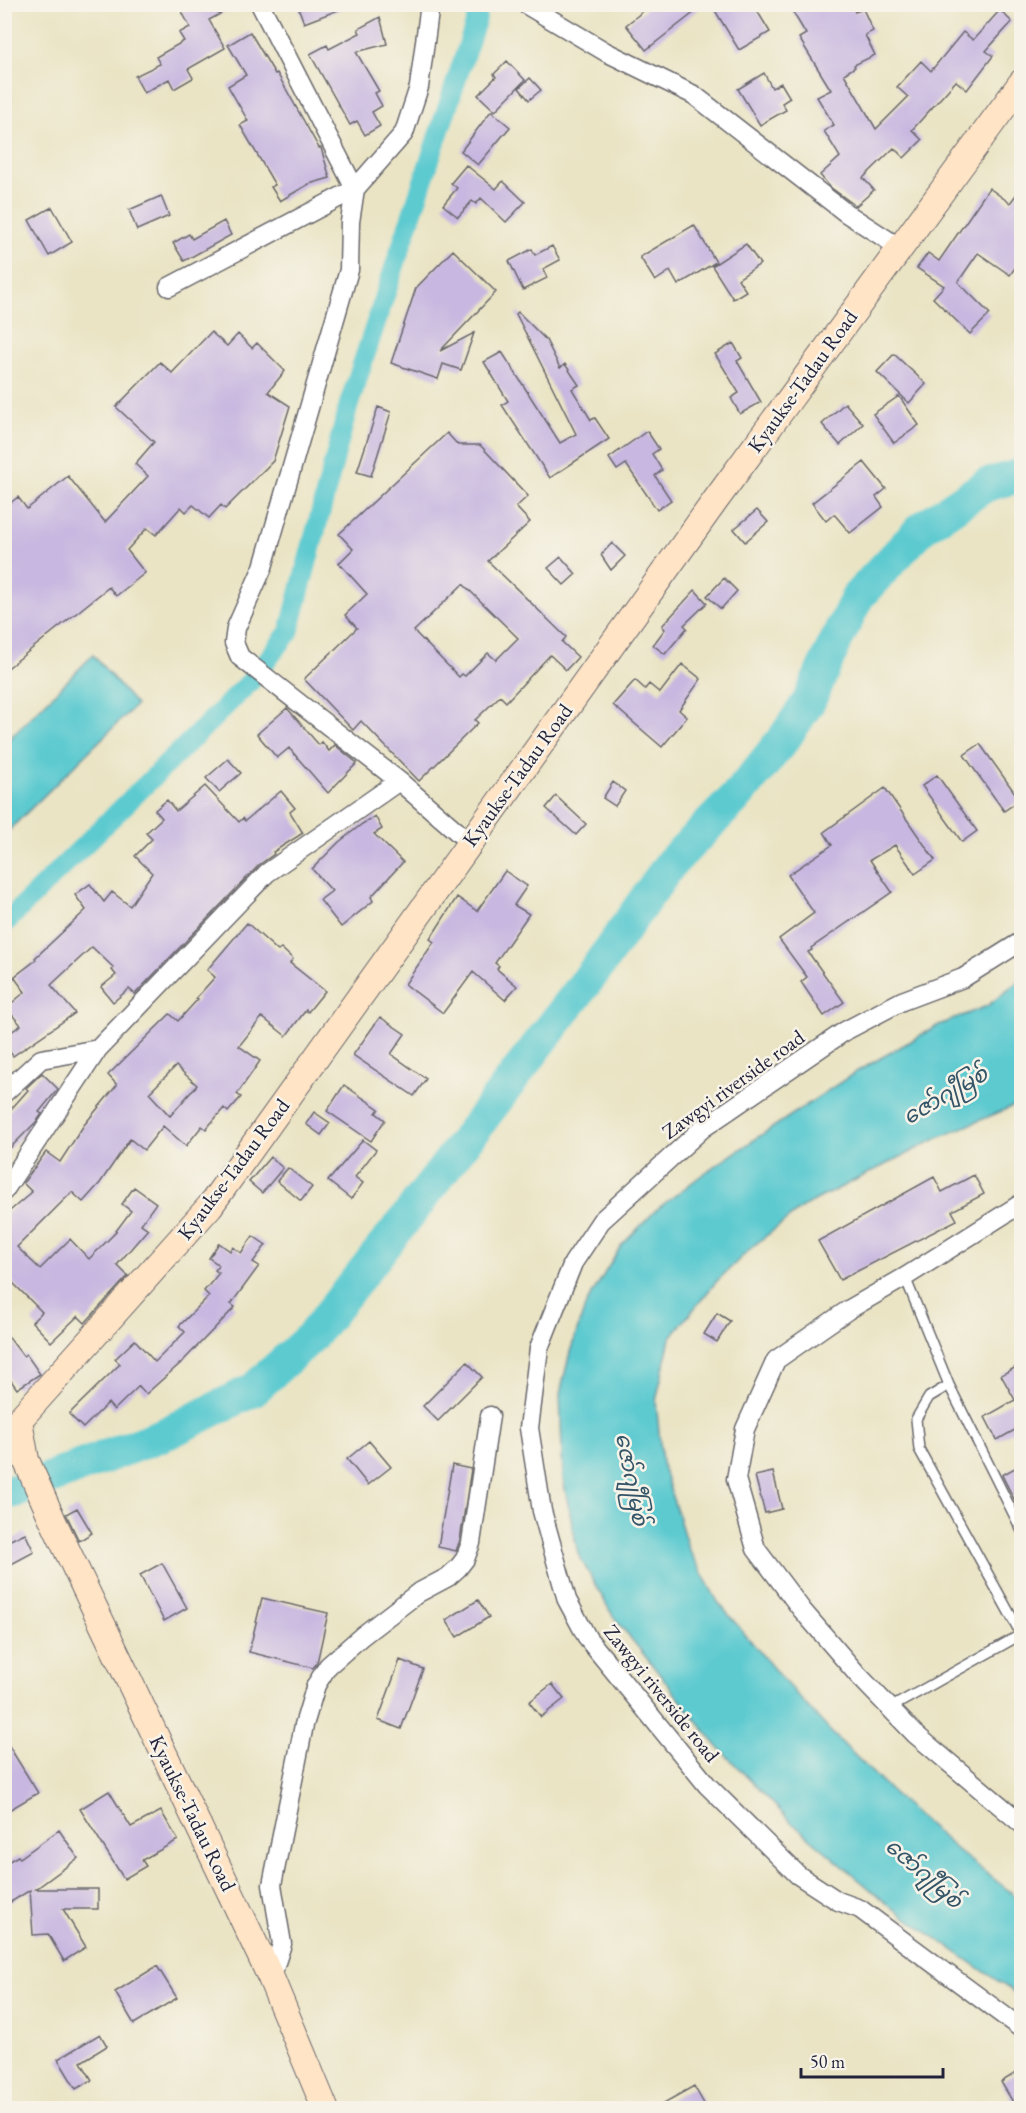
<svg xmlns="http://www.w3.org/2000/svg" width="1026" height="2113" viewBox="0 0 1026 2113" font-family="'EB Garamond','Noto Sans Myanmar',serif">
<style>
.water{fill:#5dcad0;stroke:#407686;stroke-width:1.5}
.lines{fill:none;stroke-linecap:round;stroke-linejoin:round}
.canal{stroke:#5dcad0;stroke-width:20}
.river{stroke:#5dcad0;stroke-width:34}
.building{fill:#c8b7e0;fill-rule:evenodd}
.lane-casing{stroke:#68666b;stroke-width:12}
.street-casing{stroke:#68666b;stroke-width:21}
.secondary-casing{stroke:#68666b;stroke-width:28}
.lane{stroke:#fff;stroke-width:9}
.street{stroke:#fff;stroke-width:18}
.secondary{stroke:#ffe4c6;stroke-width:26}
.labels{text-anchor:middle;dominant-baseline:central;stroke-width:5;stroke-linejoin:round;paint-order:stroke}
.street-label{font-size:21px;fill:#22223b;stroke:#f7f3e8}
.water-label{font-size:22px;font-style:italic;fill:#345468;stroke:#f7f3e8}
</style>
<rect width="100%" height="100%" fill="#f7f3e8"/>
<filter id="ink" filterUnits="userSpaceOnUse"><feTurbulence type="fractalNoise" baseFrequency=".0167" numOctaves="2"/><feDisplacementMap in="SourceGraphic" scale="12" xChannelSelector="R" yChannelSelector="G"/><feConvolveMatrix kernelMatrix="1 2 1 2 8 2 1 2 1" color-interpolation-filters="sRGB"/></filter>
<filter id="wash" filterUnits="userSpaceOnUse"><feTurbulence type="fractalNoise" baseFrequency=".008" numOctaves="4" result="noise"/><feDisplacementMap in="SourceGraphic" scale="24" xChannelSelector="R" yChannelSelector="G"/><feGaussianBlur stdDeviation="1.35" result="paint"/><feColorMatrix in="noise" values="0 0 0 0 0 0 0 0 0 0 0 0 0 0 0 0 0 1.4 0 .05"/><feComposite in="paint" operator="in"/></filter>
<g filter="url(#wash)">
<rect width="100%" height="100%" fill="#eae4c5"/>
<path class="water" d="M93,655L136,705L6,833L4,832L5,743Z
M1021,980V1103L936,1139L806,1205L752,1247L716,1282L670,1338L656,1401L662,1463L688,1548L718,1602L784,1681L831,1732L898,1798L959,1852L1021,1900V1997L891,1907L791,1822L717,1746L613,1616L578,1554L563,1479L560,1394L570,1352L586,1304L621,1246L656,1210L703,1174L856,1072L939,1025L987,1006Z"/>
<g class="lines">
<path class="canal" d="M4,924L250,682L289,632L349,404L477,18L475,4"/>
<path class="river" d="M4,1493L19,1490L167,1433L253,1390L312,1336L411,1212L596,969L671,863L740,793L785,737L809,701L834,645L858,596L922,528L986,485L1022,475"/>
</g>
<g id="blocks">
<path class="building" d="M178,4H238L209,20L225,48L188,69L193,78L174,89L169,79L144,93L135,76L160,64L156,57L184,41L179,33L190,27Z
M297,4H349V6L304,23Z
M652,4H705L646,50L626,25Z
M711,4H753L770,32L739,50Z
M788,4H851L855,12L863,9L873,31L865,35L875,55L854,65L855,67L844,74L876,129L908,97L897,87L921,61L931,71L963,32L973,40L1000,10L1012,22L986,51L993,56L967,90L956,81L912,130L922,140L904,158L894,148L863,178L874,190L856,206L830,187L820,175L840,157L824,131L834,125L817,97L831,90L799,38L806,34Z
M380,17L387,44L356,52L379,91L375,93L382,106L372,112L380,126L365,135L357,121L350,125L310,54L327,45L329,49L360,33L358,29Z
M250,32L275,74L277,73L319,148H321L330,178L309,184L280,201L271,187L275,185L240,125L248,121L228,86L246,75L228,45Z
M507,61L525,80L495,111L478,95L496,77L494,74Z
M764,73L772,88L781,83L790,98L782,103L786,110L760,125L738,89Z
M530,78L541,90L529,100L519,88Z
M491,111L510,127L478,165L461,151Z
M466,165L496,189L503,181L525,202L506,222L481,198L476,204L472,201L458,217L443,205L457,188L451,183Z
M1022,187V258L1010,275L978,253L958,282L990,314L970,334L933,298L944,286L917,268L928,253L939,261L989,188L1010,203Z
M161,196L169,216L137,230L129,210Z
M52,207L72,242L49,256L29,220Z
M224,221L231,235L184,261L173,243L189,234L192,239Z
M694,225L716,262L678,285L670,271L655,281L640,257Z
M746,244L760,264L738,279L746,291L733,299L712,266Z
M552,246L560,260L543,269L547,278L523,290L509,261L532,249L535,255Z
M453,250L496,292L440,351L474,333L461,370L443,364L438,379L391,363L416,288Z
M518,312L546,340L560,368L565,364L579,385L572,389L591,420L595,418L609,439L550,478L502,405L508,401L484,362L502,352L560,443L576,434L516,314Z
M211,332L227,346L238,334L252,348L257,343L285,371L268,392L290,406L273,461L225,509L221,505L209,518L193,505L186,512L181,507L156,535L147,528L127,550L145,573L116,596L109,587L4,671V508L18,497L27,509L68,476L105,522L148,476L135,464L154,442L116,407L160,362L172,373Z
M733,343L742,358L737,361L761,402L740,414L731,398L739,393L715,354Z
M894,354L926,384L909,403L877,372Z
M899,396L919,425L894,443L873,414Z
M845,403L863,424L840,445L822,424Z
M378,407L391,412L371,476L357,472Z
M647,431L659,449L652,454L662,470L655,476L671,500L657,510L626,464L617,470L609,458Z
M447,433L458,445H480L528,496L516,507L530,522L488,561L566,637L562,642L578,657L566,670L550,655L506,702L500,696L475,720L478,723L419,781L361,721L353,730L304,679L357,628L345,615L367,594L339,563L353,549L339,534ZM463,584L518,638L496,660L488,653L465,676L462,674L459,677L414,631Z
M864,462L886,489L876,497L883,507L850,533L834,514L826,521L812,503Z
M757,510L768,522L745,542L734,529Z
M612,543L625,556L611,570L601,555Z
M561,557L576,574L564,585L548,568Z
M724,578L737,591L721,609L707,596Z
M695,590L707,603L684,625L687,628L665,654L653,645L665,629L662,626Z
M682,664L701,679L679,710L687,717L662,747L613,705L635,680L645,689L649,684L660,693Z
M287,708L319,745L322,742L329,751L335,745L357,763L328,793L289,748L277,758L257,734Z
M980,744L1020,800L1004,811L964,755Z
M228,759L241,773L219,792L206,778Z
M937,775L977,831L962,842L922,786Z
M613,782L625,791L615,806L603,798Z
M205,786L239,822L243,818L245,821L281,791L295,808L290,812L303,833L273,852L274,854L259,865L135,994L129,989L113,1002L101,987L116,975L112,970L114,968L92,947L51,985L75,1013L13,1056L4,1045V1037L21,1025L6,1008L25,992L14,977L36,960L35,958L86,910L75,895L90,884L104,902L112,892L130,906L152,873L135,856L152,839L146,833L162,818L155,810L167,800L176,811Z
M885,788L935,860L915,874L895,845L870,860L892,892L811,948L812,950L808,952L844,1002L824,1016L801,982L807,977L779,939L814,913L788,875L832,845L824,832Z
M556,796L586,824L576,835L546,808Z
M375,816L382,829L374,834L403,862L371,897L373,901L341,927L320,900L332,891L312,869L339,842L362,824Z
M505,871L527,886L514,905L529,914L495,963L499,966L497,969L517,986L505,1000L473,972L443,1013L405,984L434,942L430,939L457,897L477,911Z
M247,923L278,951L281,948L293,959L290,963L325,991L308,1012L306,1010L286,1036L262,1017L239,1046L260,1061L237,1094L241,1097L228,1112L224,1108L206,1129L202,1126L186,1146L163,1126L144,1150L130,1139L100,1183L83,1202L72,1192L17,1247L40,1269L70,1239L89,1259L113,1235L131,1211L122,1204L134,1187L156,1203L141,1224L148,1229L117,1265L128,1276L85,1323L78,1316L51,1342L32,1322L42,1312L4,1274V1216L32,1192L23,1183L46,1152L60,1162L84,1125L117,1085L108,1075L170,1014L178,1021L198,999L196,998L215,977L207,970ZM176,1066L197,1085L170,1116L149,1093Z
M380,1017L405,1034L391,1054L426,1079L414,1096L353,1055Z
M42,1073L58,1089L39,1112L42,1114L37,1121L4,1154V1117L28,1090L26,1088Z
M344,1085L379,1109L376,1113L385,1120L371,1141L327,1111Z
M314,1112L330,1123L321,1135L306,1124Z
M363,1140L376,1150L355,1177L363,1183L351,1199L328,1181Z
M270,1157L283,1168L262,1193L249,1182Z
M288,1168L312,1187L301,1201L277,1181Z
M974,1175L984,1194L952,1211L957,1220L840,1280L818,1241L934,1177L942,1192Z
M253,1236L266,1245L253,1262L259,1266L231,1304L235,1307L183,1361L146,1394L139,1386L114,1410L108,1403L83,1428L69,1414L120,1364L115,1359L135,1340L155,1362L185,1332L179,1326L209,1296L204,1291L219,1273L215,1270L219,1265L209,1258L219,1243L230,1251L233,1247L241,1253Z
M717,1313L730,1321L717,1342L704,1334Z
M4,1331L23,1356L26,1354L40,1374L17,1389L4,1371Z
M467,1362L482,1377L438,1421L423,1406Z
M1022,1364V1426L997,1440L985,1417L1015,1400L1001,1375Z
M369,1441L391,1467L368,1485L347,1459Z
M1022,1464V1515L1002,1475Z
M452,1465L471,1469L460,1540L456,1551L438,1547Z
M773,1472L782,1509L765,1513L755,1476Z
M77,1508L92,1533L79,1541L66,1514Z
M25,1533L34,1552L4,1568V1543Z
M162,1563L187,1608L164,1621L140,1575Z
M262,1598L328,1613L317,1663L313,1668L249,1652Z
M478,1600L489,1617L457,1637L446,1620Z
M400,1660L423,1669L401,1729L378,1720Z
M552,1684L564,1699L541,1717L529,1702Z
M4,1738L38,1793L4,1813Z
M109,1791L131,1827L161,1811L178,1840L142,1860L146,1866L124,1879L80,1809Z
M59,1830L78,1858L36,1889H98V1909H63L86,1947L64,1961L48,1934L33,1935L30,1890L11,1902L4,1892V1864L18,1856L20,1858Z
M157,1966L177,1998L134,2024L115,1992Z
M100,2034L107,2046L81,2062L92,2080L76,2089L58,2059Z
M1022,2069V2109H1017L1001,2082Z
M694,2086L707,2109H653Z"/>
</g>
</g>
<g filter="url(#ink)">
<use href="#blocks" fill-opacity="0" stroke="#68666b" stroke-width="1.5"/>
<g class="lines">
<defs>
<path id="lane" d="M905,1277L949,1385L1022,1531
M949,1385L929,1397L916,1419L919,1449L1021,1634
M890,1708L1022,1634"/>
<path id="street" d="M260,4L355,189L350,222L349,270L263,567L236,628L234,643L240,657L399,781L469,842
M525,4L606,52L694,95L846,213L900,248
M169,287L355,189L404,133L419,87L430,4
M1022,941L963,978L902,1001L845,1031L703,1128L601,1221L573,1263L539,1348L529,1428L542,1511L567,1600L588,1639L707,1785L798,1875L838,1901L860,1909L1022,2029
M4,1093L41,1059L98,1049
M4,1191L98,1049L267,873L399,781
M1022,1203L905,1277L848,1310L776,1360L745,1429L736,1479L756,1549L802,1610L858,1675L915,1734L1022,1824
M271,1978L282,1944L272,1885L304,1725L316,1685L328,1666L362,1636L418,1593L448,1577L458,1568L465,1559L471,1543L490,1416"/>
<path id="secondary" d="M325,2108L271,1978L53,1521L26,1460L19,1420L210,1206L715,501L1022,82"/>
</defs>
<use href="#lane" class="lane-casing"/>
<use href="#street" class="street-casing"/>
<use href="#secondary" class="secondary-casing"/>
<use href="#lane" class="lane"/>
<use href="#street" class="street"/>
<use href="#secondary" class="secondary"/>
</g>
</g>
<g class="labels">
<g class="street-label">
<text transform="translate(802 381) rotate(-54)">Kyaukse-Tadau Road</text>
<text transform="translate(517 775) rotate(-54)">Kyaukse-Tadau Road</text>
<text transform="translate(733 1084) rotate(-36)">Zawgyi riverside road</text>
<text transform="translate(233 1169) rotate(-53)">Kyaukse-Tadau Road</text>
<text transform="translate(662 1693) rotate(51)">Zawgyi riverside road</text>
<text transform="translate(193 1813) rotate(64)">Kyaukse-Tadau Road</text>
</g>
<g class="water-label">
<text transform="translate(945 1095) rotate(-30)">ဇော်ဂျီမြစ်</text>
<text transform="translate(632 1479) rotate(79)">ဇော်ဂျီမြစ်</text>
<text transform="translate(924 1873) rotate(41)">ဇော်ဂျီမြစ်</text>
</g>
</g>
<rect width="1026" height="2113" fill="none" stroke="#f7f3e8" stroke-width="24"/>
<path d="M801 2068v9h142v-9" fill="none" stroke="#22223b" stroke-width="3"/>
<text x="810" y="2068" font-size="18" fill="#22223b" stroke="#f7f3e8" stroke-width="4.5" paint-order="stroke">50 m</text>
</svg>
